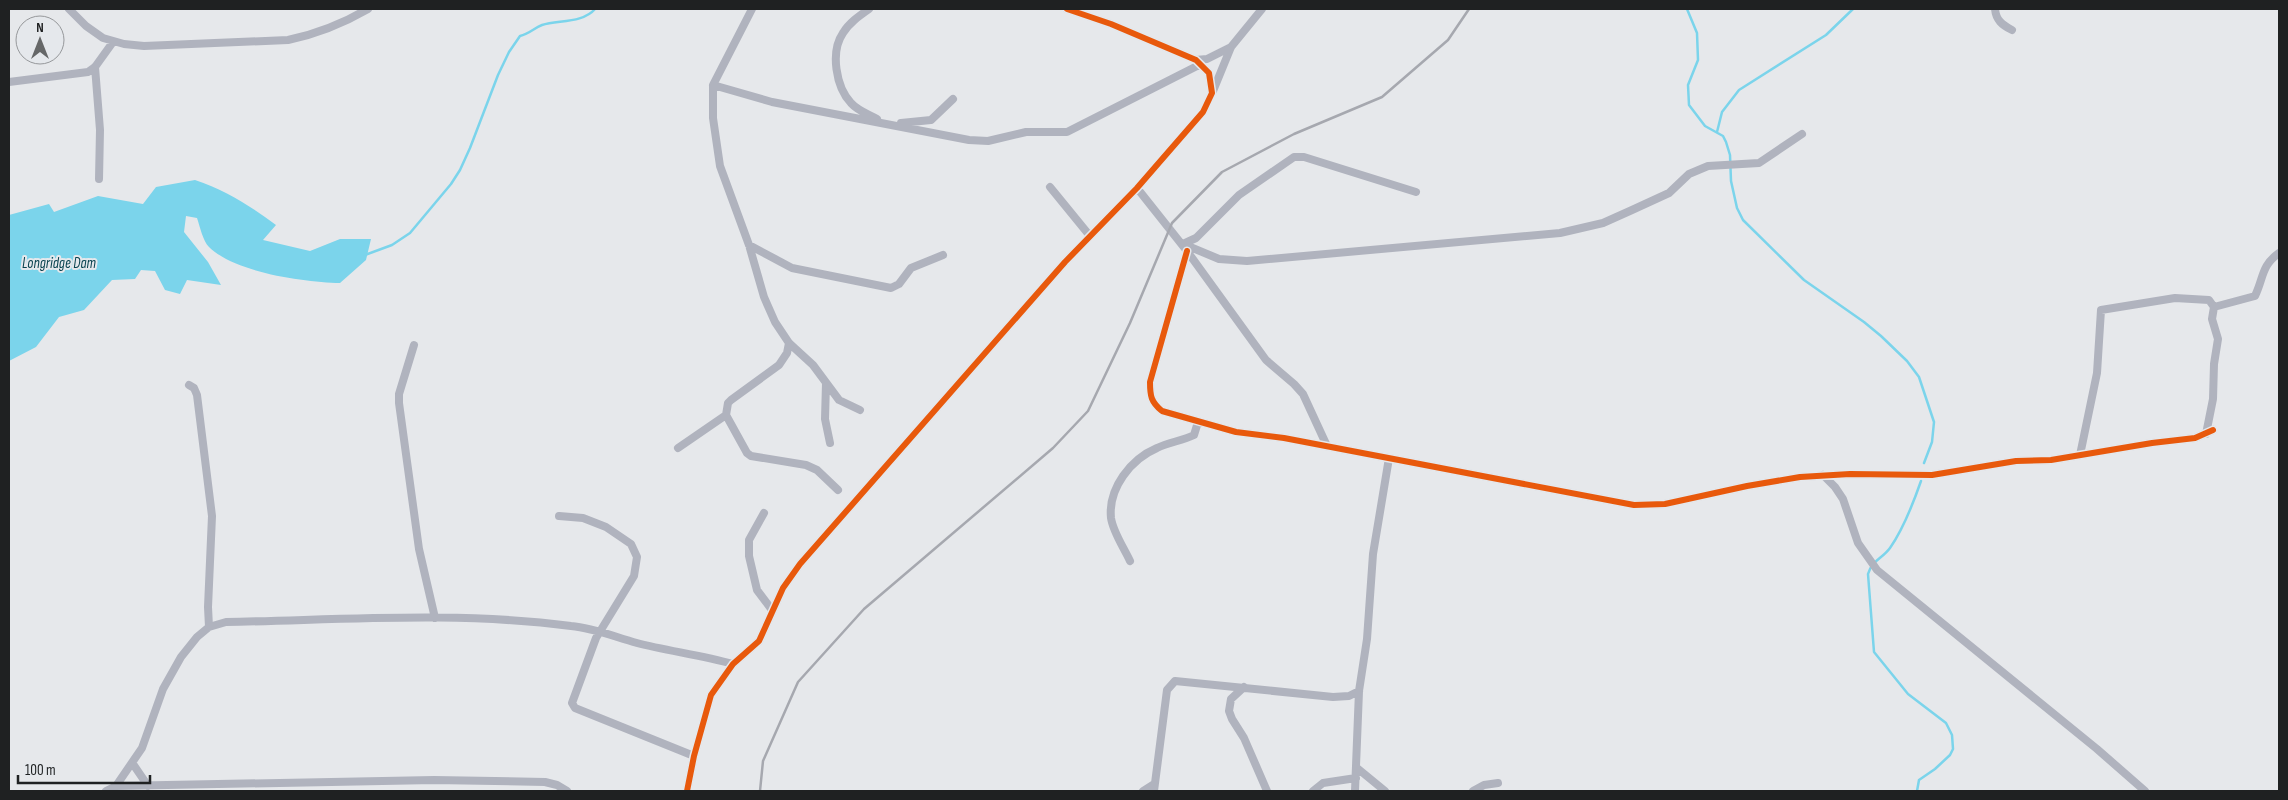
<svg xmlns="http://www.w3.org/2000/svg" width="2288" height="800" viewBox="0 0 2288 800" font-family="'Sofia Sans Condensed',sans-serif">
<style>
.water{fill:#7bd4eb}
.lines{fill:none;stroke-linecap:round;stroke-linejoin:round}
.stream{stroke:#7bd4eb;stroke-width:2.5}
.minor{stroke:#b0b3be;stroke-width:8}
.rail{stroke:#a6a8af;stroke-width:2.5}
.cycleway-casing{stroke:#e5e8ec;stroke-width:9}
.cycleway{stroke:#e8590c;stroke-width:6}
.labels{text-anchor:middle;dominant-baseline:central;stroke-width:4;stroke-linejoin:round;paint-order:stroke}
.water-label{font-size:15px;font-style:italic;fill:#08424f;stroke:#e5e8ec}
</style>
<rect width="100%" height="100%" fill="#e6e8eb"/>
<path class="water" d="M195,180C226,190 250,206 276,225L263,240L310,251L340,239H371L366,260L340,283C304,282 236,273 209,247C203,241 200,227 197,218L186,216L184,232L208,262L221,285L187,280L180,294L165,290L155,271L141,270L135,279L112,280L84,310L59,317L36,347L9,361V215L49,204L54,212L98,196L143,204L156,187Z"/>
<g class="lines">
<path class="stream" d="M1687,9L1697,33L1698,60L1688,85L1689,105L1705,126L1723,136L1726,142L1730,155L1731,181L1737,208L1743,220L1804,280L1864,322L1881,336L1907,361L1919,377L1934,422L1932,442L1924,463
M1717,132L1722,112L1739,90L1826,35L1853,9
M365,255L392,245L410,233L451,184L460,170L470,148L498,75L509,52L520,36C529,34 534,28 542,25C559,20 583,23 595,9
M1917,791L1919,780L1935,769L1950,755L1953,749L1952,735L1946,723L1908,694L1874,652L1868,574C1872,560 1882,559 1890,548C1904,528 1913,504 1921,481"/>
<path class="minor" d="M69,9L86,26L103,38L124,44L144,46L288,40C317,34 342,24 368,9
M752,9L713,85V118L720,166L749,245L764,297L775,322L789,343L813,365L839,400L860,410
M869,9C859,16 849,23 843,33C830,52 836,87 851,103C858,111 868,114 877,119
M1995,9C1996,20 2002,25 2012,30
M1196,60L1207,59L1231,47
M95,67L100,130L99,179
M9,82L88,72L95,67L113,42
M713,85L772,102L969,140L988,141L1026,132H1067L1201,64
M1213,91L1231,47L1262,9
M901,123L931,120L953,99
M1050,187L1090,236
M1137,188L1187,251L1266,360L1294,384L1303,394L1327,446
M1183,244L1219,259L1247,261L1560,233L1603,223L1632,210L1669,193L1689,174L1708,166L1759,163L1802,134
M1183,244L1196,238L1239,195L1294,157H1304L1416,192
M749,245L792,268L891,288L899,284L911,268L943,255
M1187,251L1150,382C1150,396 1151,402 1162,411L1236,432L1284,438L1634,505L1665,504L1747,486L1800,477L1850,474L1932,475L2016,461L2051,460L2152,443L2195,438L2213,430
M2214,307L2255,296C2264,277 2261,266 2279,253
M414,345L399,394V403L419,549L435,618
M826,383L825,419L830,443
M189,385L194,388L197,395L212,516L208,607L209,627
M726,415L747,453L751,456L806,465L817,470L838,490
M678,448L726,415L728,403L731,400L779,365L787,353L789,343
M2080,455L2097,373L2101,310L2175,298L2209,300L2214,307L2212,319L2218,339L2214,364L2213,399L2206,434
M1823,475L1835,487L1843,499L1858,543L1877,570L2097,749L2145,791
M764,513L749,540V556L757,590L772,610
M559,516L583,518L606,527L631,544L637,557L634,576L596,638L572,703L575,708L694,756
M1130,561C1124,548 1113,532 1111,518C1108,488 1131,459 1157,448C1169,442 1182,441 1194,435L1198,422
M1244,687L1231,699L1229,711L1232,719L1244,738L1267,791
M133,764L148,786
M1357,768L1385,791
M116,786L434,780L545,782L557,785L567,791
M106,791L116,786L142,748L163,689L181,657L197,637L209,627L226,622C341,620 457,611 571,626C594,628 615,637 637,643C668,651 701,655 733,664
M687,791L694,756L711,695L733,664L759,641L783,588L800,564L1065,262L1137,188L1203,112L1212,93L1209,73L1196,60L1111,24L1067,9
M1143,791L1154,784
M1154,791L1167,690L1175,681L1333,697L1349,696L1359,691
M1313,791L1323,783L1356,778
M1355,791L1359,691L1367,639L1373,554L1389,458
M1473,791L1484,785L1498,783"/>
<path class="rail" d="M760,791L763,761L798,682L864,609L1053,448L1088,411L1130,323L1172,223L1222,172L1294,134L1382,97L1448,40L1469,9"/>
<defs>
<path id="cycleway" d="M1187,251L1150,382C1150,396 1151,402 1162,411L1236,432L1284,438L1634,505L1665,504L1747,486L1800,477L1850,474L1932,475L2016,461L2051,460L2152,443L2195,438L2213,430
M687,791L694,756L711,695L733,664L759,641L783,588L800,564L1065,262L1137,188L1203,112L1212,93L1209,73L1196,60L1111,24L1067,9"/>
</defs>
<use href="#cycleway" class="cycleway-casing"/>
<use href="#cycleway" class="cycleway"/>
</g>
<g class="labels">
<g class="water-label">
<text x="59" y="263">Longridge Dam</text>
</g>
</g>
<rect width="2288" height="800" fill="none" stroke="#1f2122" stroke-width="20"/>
<g transform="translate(40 40)"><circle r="24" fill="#e5e8ec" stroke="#96989b"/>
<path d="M0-4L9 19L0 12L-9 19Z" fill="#656768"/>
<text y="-8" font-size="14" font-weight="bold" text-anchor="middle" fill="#1f2122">N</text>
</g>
<path d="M18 775v8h132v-8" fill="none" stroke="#1f2122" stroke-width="2.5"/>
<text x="25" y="775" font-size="15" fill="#1f2122" stroke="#e5e8ec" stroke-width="4" paint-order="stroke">100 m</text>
</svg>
